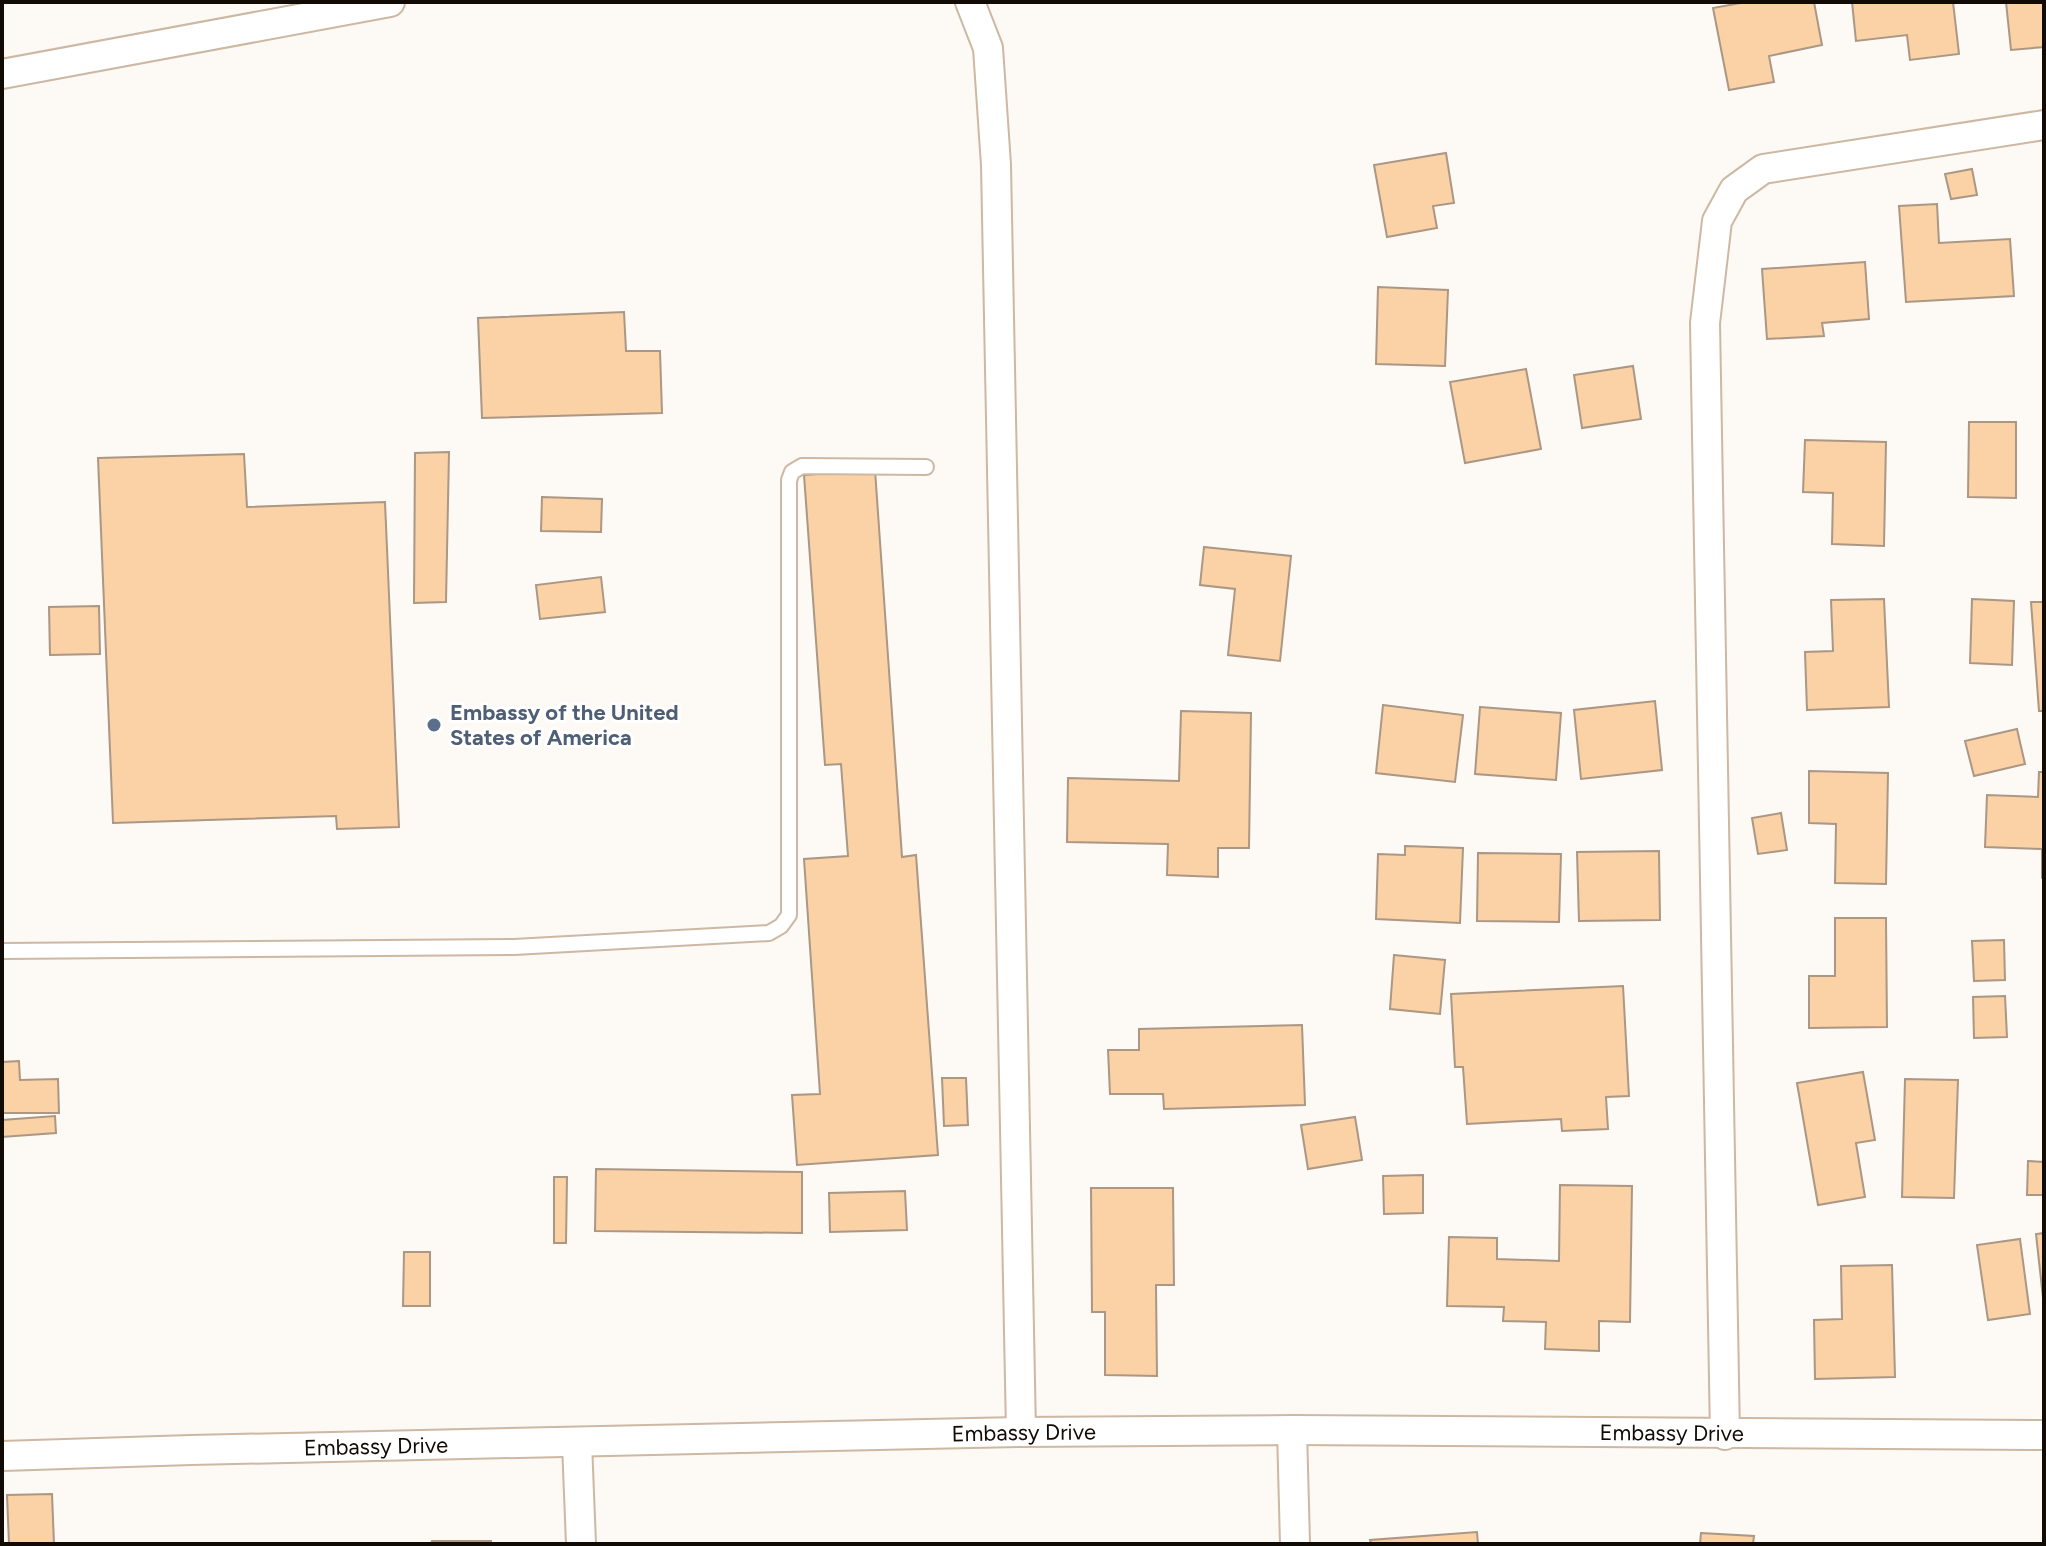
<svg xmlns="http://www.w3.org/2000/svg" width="2046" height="1546" viewBox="0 0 2046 1546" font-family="Figtree,sans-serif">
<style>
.building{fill:#fbd1a6;stroke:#ab9783;stroke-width:2}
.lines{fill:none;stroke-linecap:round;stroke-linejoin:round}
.lane-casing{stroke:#ccb8a3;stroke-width:18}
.street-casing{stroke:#ccb8a3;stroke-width:32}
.lane{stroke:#fff;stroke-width:14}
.street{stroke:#fff;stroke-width:28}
.service-dot{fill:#5c6f8a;stroke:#fff;stroke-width:3}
.labels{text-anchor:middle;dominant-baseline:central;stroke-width:6;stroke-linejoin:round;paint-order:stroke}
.service-label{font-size:22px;font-weight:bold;fill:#4e5e75;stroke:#fff;text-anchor:start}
.street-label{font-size:22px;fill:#120b05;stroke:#fff}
</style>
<rect width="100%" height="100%" fill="#fdf9f5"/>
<path class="building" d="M1746,2H1814L1822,45L1769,56L1774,82L1729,90L1713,8Z
M1852,2H1953L1959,54L1910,60L1907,35L1856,41Z
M2006,2H2044V47L2011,50Z
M1446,153L1454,203L1433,206L1437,228L1387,237L1374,165Z
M1972,169L1977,195L1951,199L1945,174Z
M1937,204L1939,243L2010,239L2014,296L1906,302L1899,206Z
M1865,262L1869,319L1822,323L1824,336L1767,339L1762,269Z
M1378,287L1448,290L1445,366L1376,364Z
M624,312L626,351H660L662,413L482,418L478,318Z
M1633,366L1641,419L1582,428L1574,375Z
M1526,369L1541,449L1465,463L1450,382Z
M1969,422H2016V498L1968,497Z
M1805,440L1886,442L1884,546L1832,544L1833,493L1803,492Z
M449,452L446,602L414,603L415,453Z
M244,454L247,507L385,502L399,827L337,829L336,816L113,823L98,458Z
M875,470L902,857L916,855L938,1155L797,1165L792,1095L820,1094L804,859L848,856L841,764L825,765L804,475Z
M542,497L602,499L601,532L541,531Z
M1204,547L1291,556L1280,661L1228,655L1235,589L1200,585Z
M601,577L605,612L540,619L536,585Z
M1884,599L1889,707L1807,710L1805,652L1833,651L1831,600Z
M1972,599L2014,601L2012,665L1970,663Z
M2031,602H2044V711H2039Z
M99,606L100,654L50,655L49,607Z
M1655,701L1662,770L1581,779L1574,710Z
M1383,705L1463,715L1455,782L1376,773Z
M1480,707L1561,713L1556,780L1475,774Z
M1181,711L1251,713L1249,848H1218V877L1167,875L1168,844L1067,842L1068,778L1179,781Z
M2017,729L2025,764L1974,776L1965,741Z
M1809,771L1888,773L1886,884L1835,883L1836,824L1809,823Z
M2039,772H2044V879L2042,878V849L1985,847L1987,795L2038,797Z
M1781,813L1787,850L1758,854L1752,818Z
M1405,846L1463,848L1460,923L1376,919L1378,854L1405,855Z
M1659,851L1660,920L1579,921L1577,852Z
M1478,853L1561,854L1559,922L1477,921Z
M1835,918H1886L1887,1027L1809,1028V976H1835Z
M2004,940L2005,980L1974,981L1972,941Z
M1394,955L1445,960L1440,1014L1390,1009Z
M1623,986L1629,1096L1606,1097L1608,1129L1562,1131L1561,1119L1467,1124L1463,1067H1455L1451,994Z
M2005,996L2007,1037L1974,1038L1973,997Z
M1302,1025L1305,1105L1164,1109L1163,1094H1110L1108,1050H1139V1029Z
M19,1061L20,1080L58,1079L59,1113H2V1062Z
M1863,1072L1875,1140L1856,1143L1865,1197L1818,1205L1797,1083Z
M942,1078H966L968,1125L944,1126Z
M1905,1079L1958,1080L1954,1198L1902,1197Z
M55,1116L56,1133L2,1137V1120Z
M1355,1117L1362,1160L1308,1169L1301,1125Z
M2028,1161L2044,1162V1195H2027Z
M596,1169L802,1172V1233L595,1231Z
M1423,1175V1213L1384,1214L1383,1176Z
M554,1177H567L566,1243H554Z
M1560,1185L1632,1186L1630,1322L1599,1321V1351L1545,1349L1546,1322L1503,1321L1504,1307L1447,1306L1449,1237L1497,1238V1259L1559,1261Z
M1091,1188H1173L1174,1285H1156L1157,1376L1105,1375V1312H1092Z
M905,1191L907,1230L830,1232L829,1193Z
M2044,1233V1307L2036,1234Z
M2020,1239L2030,1314L1988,1320L1977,1245Z
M404,1252H430V1306H403Z
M1892,1265L1895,1377L1815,1379L1814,1320L1842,1319L1841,1266Z
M52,1494L54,1544H9L7,1495Z
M1477,1532L1478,1544H1371L1370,1540Z
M1701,1533L1754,1536L1753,1544H1700Z
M432,1541H491V1544H431Z"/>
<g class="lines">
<defs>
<path id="lane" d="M2,951L514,947L769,933L781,926L789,915V480L792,472L802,466L926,467"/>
<g id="street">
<path d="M970,2L988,48L996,165L1021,1432"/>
<path d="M2,74L390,2"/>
<path d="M1292,1430L1295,1544"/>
<path d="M1725,1435L1705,323L1717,221L1734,190L1763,169L2044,125"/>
<path d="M577,1443L581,1544"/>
<path id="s1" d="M2,1456L191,1450L1021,1432L1292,1430L2044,1435"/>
</g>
</defs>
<use href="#lane" class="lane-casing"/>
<use href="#street" class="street-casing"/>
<use href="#lane" class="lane"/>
<use href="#street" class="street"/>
</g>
<circle class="service-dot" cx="434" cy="725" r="8"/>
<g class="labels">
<g class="service-label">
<text x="450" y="712">Embassy of the United<tspan x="450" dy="25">States of America</tspan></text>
</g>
<g class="street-label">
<text stroke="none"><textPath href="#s1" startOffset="1022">Embassy Drive</textPath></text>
<text stroke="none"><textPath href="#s1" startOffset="1670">Embassy Drive</textPath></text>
<text stroke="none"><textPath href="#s1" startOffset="374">Embassy Drive</textPath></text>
</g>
</g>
<rect width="2046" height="1546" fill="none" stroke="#120b05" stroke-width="8"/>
</svg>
